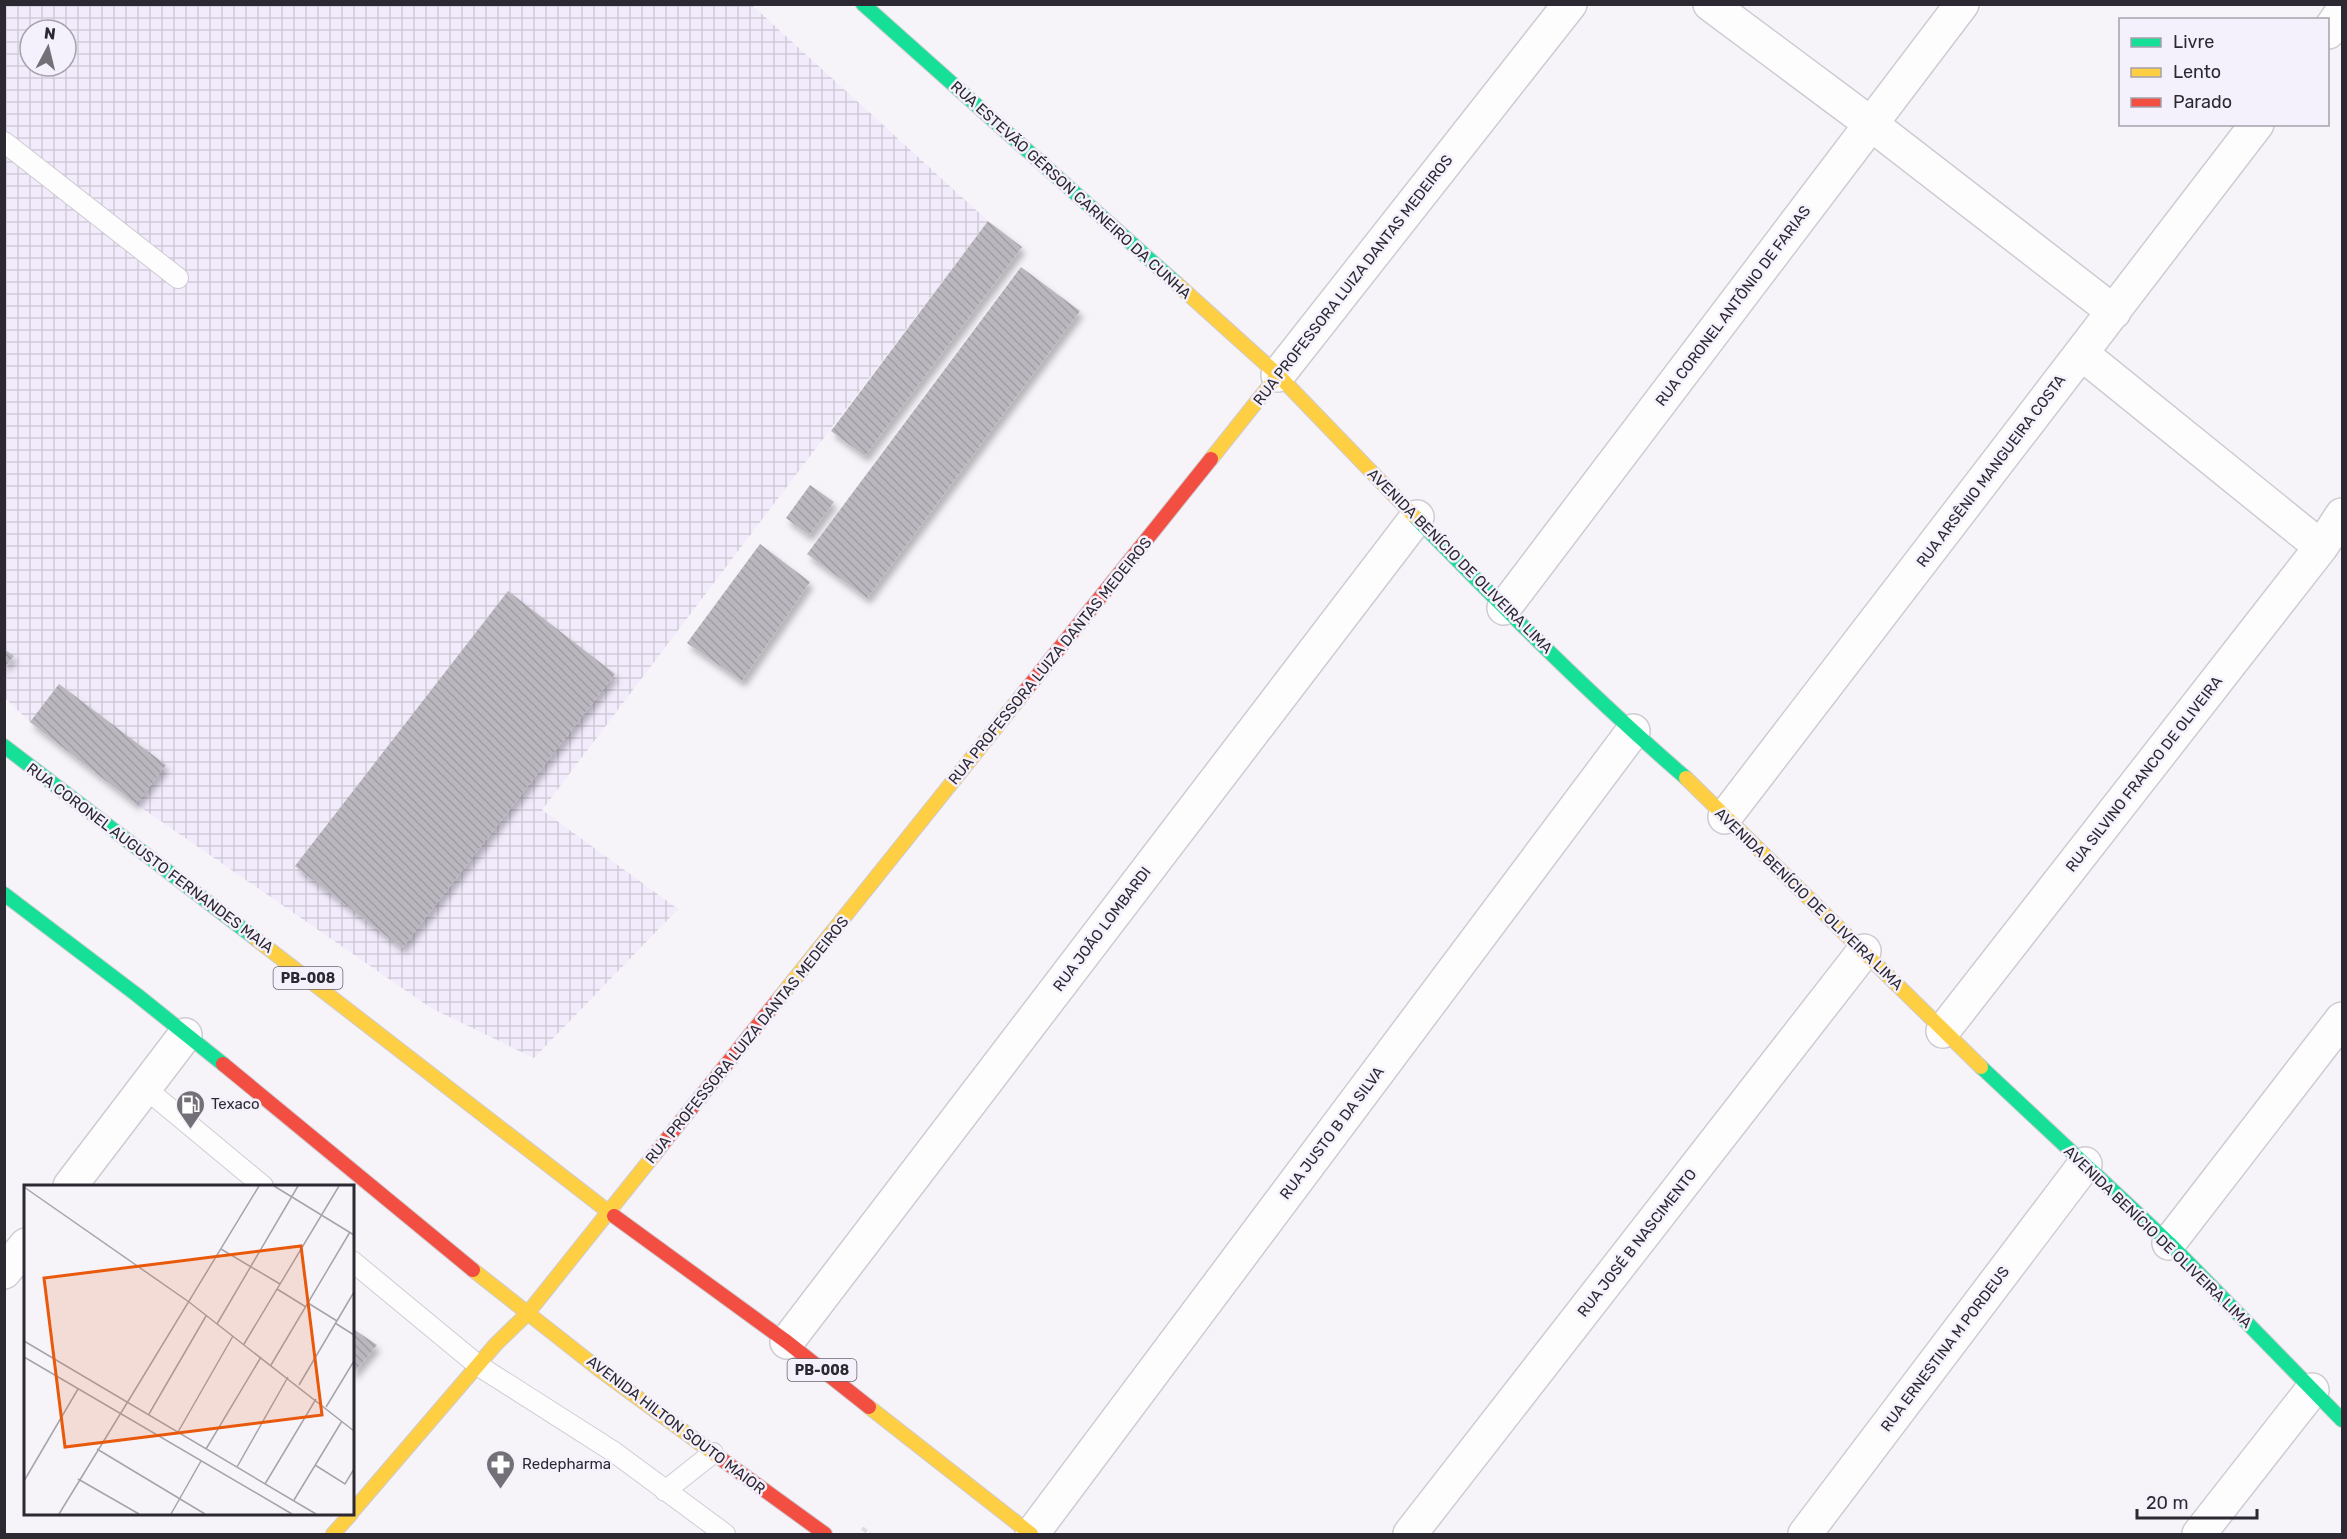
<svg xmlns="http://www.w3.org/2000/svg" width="2347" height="1539" viewBox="0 0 2347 1539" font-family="Rubik,sans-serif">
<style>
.industrial{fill:url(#industrial-grid);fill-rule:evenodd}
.building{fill:url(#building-back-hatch);filter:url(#shadow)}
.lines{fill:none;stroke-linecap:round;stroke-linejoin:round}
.lane-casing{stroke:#cecbd2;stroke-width:22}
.street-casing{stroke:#cecbd2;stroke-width:36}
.fast-casing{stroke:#cecbd2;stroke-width:16}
.slow-casing{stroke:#cecbd2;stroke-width:16}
.jam-casing{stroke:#cecbd2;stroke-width:16}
.path{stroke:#dddcdf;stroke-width:4;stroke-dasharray:6 3;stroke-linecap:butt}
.lane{stroke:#fefdfe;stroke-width:20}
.street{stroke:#fefdfe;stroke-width:33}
.fast{stroke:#16e098;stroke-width:14}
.slow{stroke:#ffcf43;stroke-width:14}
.jam{stroke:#f24e42;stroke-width:14}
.labels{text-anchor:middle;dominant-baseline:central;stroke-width:5;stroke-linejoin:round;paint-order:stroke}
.shield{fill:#f5f1fc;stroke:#69656f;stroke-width:1.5}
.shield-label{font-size:14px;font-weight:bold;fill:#2d2933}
.street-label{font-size:15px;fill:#2d2933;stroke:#f5f1fc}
.poi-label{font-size:15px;fill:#2d2933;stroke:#f5f1fc;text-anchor:start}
.inset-road{fill:none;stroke:#a6a3aa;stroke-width:1.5}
.view{fill:#e8590c;fill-opacity:0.15;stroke:#e8590c;stroke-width:3}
.inset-edge{fill:none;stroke:#2d2933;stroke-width:3}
</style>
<defs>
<pattern id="industrial-grid" width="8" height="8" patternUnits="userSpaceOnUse" patternTransform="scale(1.5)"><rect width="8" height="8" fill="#f2ebfc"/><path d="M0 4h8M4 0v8" fill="none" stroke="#d0cad8"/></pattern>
<pattern id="building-back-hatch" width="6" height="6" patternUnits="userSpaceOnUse" patternTransform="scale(1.5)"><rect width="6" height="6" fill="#bab7be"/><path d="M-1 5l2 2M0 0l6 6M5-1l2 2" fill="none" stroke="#a09da4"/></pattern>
<filter id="shadow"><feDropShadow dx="3.5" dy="6" stdDeviation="3" flood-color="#0004"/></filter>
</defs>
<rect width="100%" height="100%" fill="#f6f4f9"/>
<path class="industrial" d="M4,5H752L988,221L542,810L678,909L534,1058L431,1008L136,804L30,722L5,698ZM30,30H66V66H30Z"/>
<path class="building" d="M988,221L1022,247L865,456L831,431Z
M1021,267L1080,311L867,598L807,554Z
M810,485L834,502L809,535L786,518Z
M760,544L810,582L742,681L687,643Z
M508,591L615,674L402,948L295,866Z
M4,649L14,656L4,668Z
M59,684L166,765L136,804L30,722Z
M352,1328L377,1345L352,1375Z"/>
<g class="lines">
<defs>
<path id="lane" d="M4,142L178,278
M145,1088L263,1186
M352,1261L479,1366L614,1452L725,1534
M665,1491L713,1453"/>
<path id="street" d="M1710,4L1871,124L2114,312
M2328,32L2342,12
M2081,353L2321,547
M1278,375L1570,4
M1504,608L1962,4
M1725,817L2257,124
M1943,1031L2321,547L2342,515
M70,1186L185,1035
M2169,1243L2342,1019
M4,1272L26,1245
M787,1342L1417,517
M1032,1534L1633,731
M1410,1534L1864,951
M1805,1534L2085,1164
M2199,1534L2312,1390"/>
<path id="fast" d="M863,4L1176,283
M1415,517C1503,607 1591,696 1686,778
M4,746L256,939
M4,894L137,995L223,1064
M1981,1067L2169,1243L2342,1420"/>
<path id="slow" d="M1176,283L1278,375L1415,517
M1211,459L1278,375
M1686,778L1981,1067
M256,939L614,1216
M777,1001L1022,695
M473,1270L600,1370L724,1461
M869,1407L1031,1534
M352,1512L496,1344L527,1314L654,1155
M333,1534L351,1514"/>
<path id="jam" d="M1022,695L1211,459
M223,1064L473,1270
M654,1155L777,1001
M614,1216L787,1342L869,1407
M724,1461L825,1534"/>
</defs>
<use href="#lane" class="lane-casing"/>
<use href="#street" class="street-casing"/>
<use href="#fast" class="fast-casing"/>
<use href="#slow" class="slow-casing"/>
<use href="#jam" class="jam-casing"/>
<path class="path" d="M862,1528L870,1534"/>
<use href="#lane" class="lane"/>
<use href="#street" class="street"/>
<use href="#fast" class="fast"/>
<use href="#slow" class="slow"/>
<use href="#jam" class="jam"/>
</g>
<defs>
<symbol id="fuel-pin" viewBox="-11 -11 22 30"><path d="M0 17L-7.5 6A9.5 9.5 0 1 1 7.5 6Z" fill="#737078" stroke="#f5f1fc"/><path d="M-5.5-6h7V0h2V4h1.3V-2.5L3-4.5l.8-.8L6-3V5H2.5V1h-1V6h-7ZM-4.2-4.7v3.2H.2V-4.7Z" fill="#fff"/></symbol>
<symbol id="pharmacy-pin" viewBox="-11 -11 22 30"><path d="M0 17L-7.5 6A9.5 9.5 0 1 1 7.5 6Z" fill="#737078" stroke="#f5f1fc"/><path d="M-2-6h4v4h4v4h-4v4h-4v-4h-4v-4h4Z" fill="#fff"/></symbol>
</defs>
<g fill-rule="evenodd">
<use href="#fuel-pin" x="174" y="1088" width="33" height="45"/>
<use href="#pharmacy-pin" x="484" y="1448" width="33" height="45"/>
</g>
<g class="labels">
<g class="shield">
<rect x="273.5" y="967" width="69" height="22" rx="4.5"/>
<rect x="787.5" y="1359" width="69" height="22" rx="4.5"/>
</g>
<g class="shield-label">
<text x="308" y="978">PB-008</text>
<text x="822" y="1370">PB-008</text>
</g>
<g class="street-label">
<text transform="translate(1071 190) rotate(42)">RUA ESTEVÃO GÉRSON CARNEIRO DA CUNHA</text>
<text transform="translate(1353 280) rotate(-52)">RUA PROFESSORA LUIZA DANTAS MEDEIROS</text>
<text transform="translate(1733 306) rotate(-53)">RUA CORONEL ANTÔNIO DE FARIAS</text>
<text transform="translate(1991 471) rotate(-53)">RUA ARSÊNIO MANGUEIRA COSTA</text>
<text transform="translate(1460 561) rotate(45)">AVENIDA BENÍCIO DE OLIVEIRA LIMA</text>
<text transform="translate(1050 661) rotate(-51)">RUA PROFESSORA LUIZA DANTAS MEDEIROS</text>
<text transform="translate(2144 774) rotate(-52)">RUA SILVINO FRANCO DE OLIVEIRA</text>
<text transform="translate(150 858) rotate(37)">RUA CORONEL AUGUSTO FERNANDES MAIA</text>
<text transform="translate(1809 899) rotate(44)">AVENIDA BENÍCIO DE OLIVEIRA LIMA</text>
<text transform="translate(1102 929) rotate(-53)">RUA JOÃO LOMBARDI</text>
<text transform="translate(747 1040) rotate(-51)">RUA PROFESSORA LUIZA DANTAS MEDEIROS</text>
<text transform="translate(1332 1133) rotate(-53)">RUA JUSTO B DA SILVA</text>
<text transform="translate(2158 1237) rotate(44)">AVENIDA BENÍCIO DE OLIVEIRA LIMA</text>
<text transform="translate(1637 1243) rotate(-52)">RUA JOSÉ B NASCIMENTO</text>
<text transform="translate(1945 1349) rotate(-53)">RUA ERNESTINA M PORDEUS</text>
<text transform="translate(676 1425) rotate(37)">AVENIDA HILTON SOUTO MAIOR</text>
</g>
<g class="poi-label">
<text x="211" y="1104">Texaco</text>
<text x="522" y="1464">Redepharma</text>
</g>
</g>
<g transform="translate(24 1185)">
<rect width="330" height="330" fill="#f6f4f9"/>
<path class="inset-road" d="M250,1L330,50M0,2L165,117L330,246M197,64L256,99M253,104L282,122M284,118L313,136M311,138L330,150M193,139L274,1M0,156L292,329M220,159L315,1M0,172L268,329M247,180L326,47M275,200L330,107M103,218L235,1M302,222L330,176M125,229L182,131M154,247L209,151M73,264L181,329M182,264L237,172M291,280L321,299L330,284M213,282L264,192M54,294L115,329M0,296L54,204M241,299L292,214M270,315L318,236M35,329L103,218M147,329L177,276"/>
<path class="view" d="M277,61L298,230L41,262L20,93Z"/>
<rect width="330" height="330" class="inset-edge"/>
</g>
<rect width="2347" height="1539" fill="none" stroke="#2d2933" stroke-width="12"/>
<rect x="2119" y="18" width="210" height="108" fill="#f5f1fc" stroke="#a5a1ac" stroke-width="1.5"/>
<rect x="2131" y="38" width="30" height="9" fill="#16e098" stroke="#a5a1ac" stroke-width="1.5"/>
<text x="2173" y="48" font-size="18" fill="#2d2933">Livre</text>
<rect x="2131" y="68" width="30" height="9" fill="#ffcf43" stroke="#a5a1ac" stroke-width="1.5"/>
<text x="2173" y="78" font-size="18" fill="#2d2933">Lento</text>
<rect x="2131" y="98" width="30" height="9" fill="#f24e42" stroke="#a5a1ac" stroke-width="1.5"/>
<text x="2173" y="108" font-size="18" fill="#2d2933">Parado</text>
<g transform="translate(48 48) rotate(7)"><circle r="28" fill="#f5f1fc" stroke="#a5a1ac" stroke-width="1.5"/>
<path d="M0-4.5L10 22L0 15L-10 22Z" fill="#737078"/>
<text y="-9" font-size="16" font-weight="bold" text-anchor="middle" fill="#2d2933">N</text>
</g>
<path d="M2137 1509v9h120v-9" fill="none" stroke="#2d2933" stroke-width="3"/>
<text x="2146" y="1509" font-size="18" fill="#2d2933" stroke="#f5f1fc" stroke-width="4.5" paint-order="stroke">20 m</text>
</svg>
